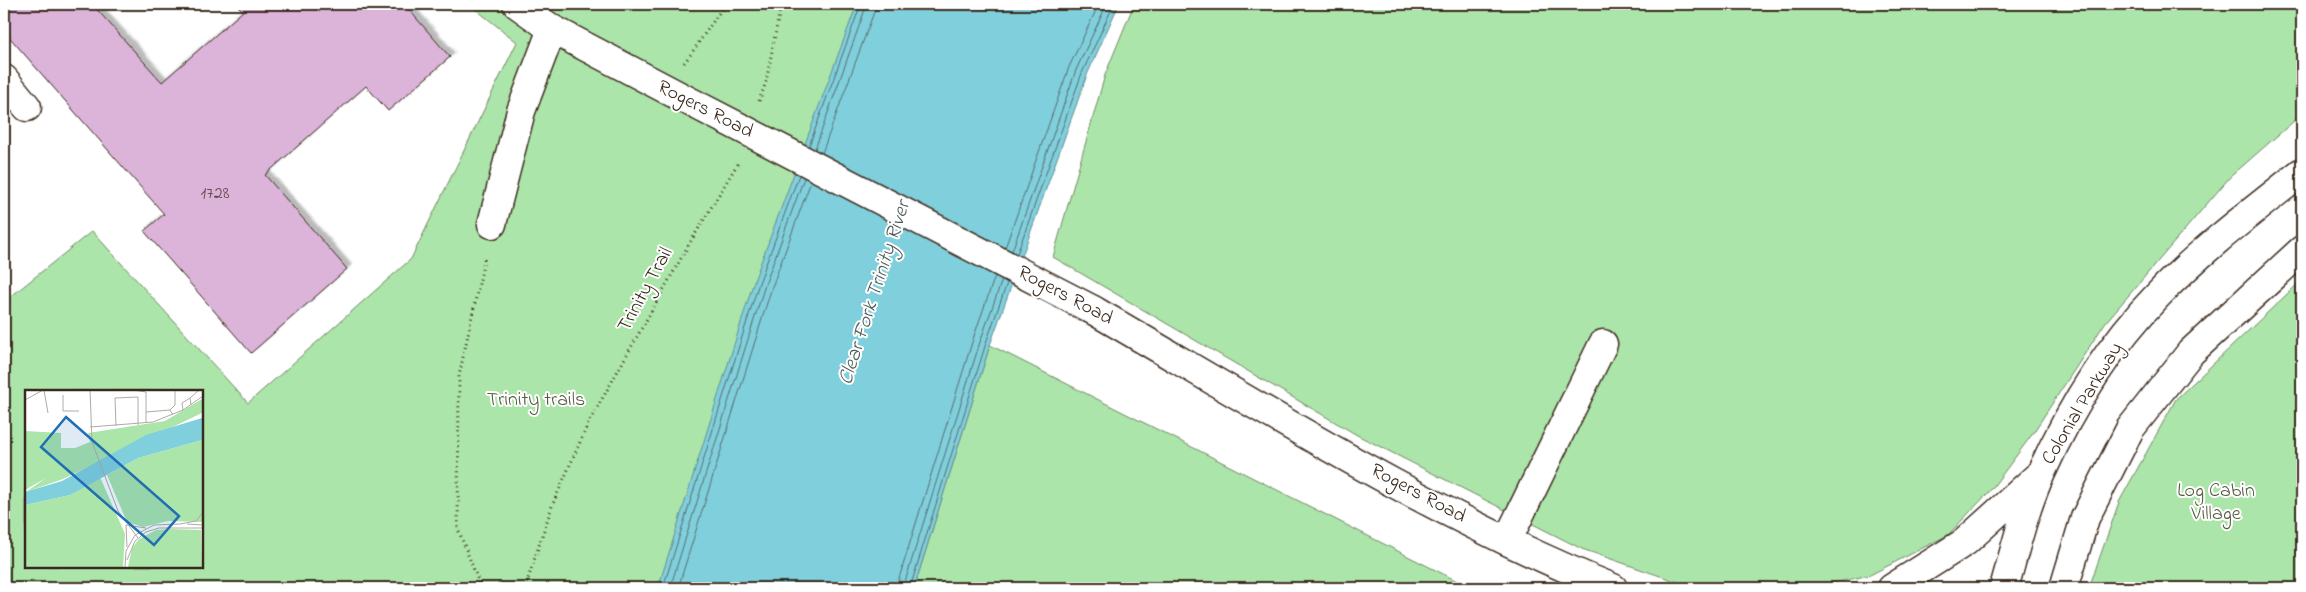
<svg xmlns="http://www.w3.org/2000/svg" width="2306" height="592" viewBox="0 0 2306 592" font-family="'Indie Flower',sans-serif">
<style>
.green{fill:#abe5aa;stroke:#738864;fill-rule:evenodd}
.water{fill:#80cfdd;stroke:#648d91}
.lines{fill:none;stroke-linecap:round;stroke-linejoin:round}
.shore{stroke:#576c6a;stroke-width:1}
.building{fill:#dcb3d9;stroke:#3b2a1e;filter:url(#shadow)}
.minor-casing{stroke:#3b2a1e;stroke-width:31}
.path{stroke:#3b2a1e;stroke-width:3;stroke-dasharray:1 4;stroke-linecap:butt}
.minor{stroke:#fff;stroke-width:28}
.minor-bridge-casing{stroke:#3b2a1e;stroke-width:31;stroke-linecap:butt}
.minor-bridge{stroke:#fff;stroke-width:28}
.labels{text-anchor:middle;dominant-baseline:central;stroke-width:4;stroke-linejoin:round;paint-order:stroke}
.number-label{font-size:18px;fill:#634c4d}
.street-label{font-size:20px;fill:#3b2a1e;stroke:#fff}
.park-label{font-size:20px;fill:#575941;stroke:#fff}
.water-label{font-size:21px;font-style:italic;fill:#505c57;stroke:#fff}
.inset-road{fill:none;stroke:#b1aaa5;stroke-width:1}
.view{fill:#1f6fb2;fill-opacity:0.15;stroke:#1f6fb2;stroke-width:2.5}
.inset-edge{fill:none;stroke:#3b2a1e;stroke-width:2.5}
</style>
<defs>
<filter id="shadow"><feDropShadow dx="4.5" dy="-4.5" stdDeviation="1" flood-color="#0004"/></filter>
</defs>
<rect width="100%" height="100%" fill="#fff"/>
<filter id="ink" filterUnits="userSpaceOnUse"><feTurbulence type="fractalNoise" baseFrequency=".02" numOctaves="2"/><feDisplacementMap in="SourceGraphic" scale="10" xChannelSelector="R" yChannelSelector="G"/><feConvolveMatrix kernelMatrix="1 2 1 2 8 2 1 2 1" color-interpolation-filters="sRGB"/></filter>
<g filter="url(#ink)">
<path class="green" d="M469,4H914L660,588H4V302L92,231L248,403L411,259L517,42ZM26,391H201V566H26Z
M1134,4H2302V114L2230,177L2105,323L2031,436L1990,491L1948,535L1870,575L1810,588H1695L1582,549L1357,435L1053,257L1105,75Z
M2302,280V588H2089L2119,502L2176,399Z
M990,345L1471,588H914Z"/>
<path class="water" d="M857,4H1119L1087,75L990,345L914,588H658L754,281Z"/>
<g class="lines">
<path class="shore" d="M809,146L861,4
M815,149L867,4
M822,153L874,12L875,4
M1005,248L1069,67L1099,4
M1012,251L1076,70L1107,4
M1017,254L1082,73L1114,4
M663,588L759,283L799,175
M670,588L765,285L804,178
M678,588L772,287L811,181
M896,588L973,339L995,276
M903,588L980,342L1002,280
M910,588L986,343L1007,283"/>
</g>
<path class="building" d="M4,4H92L162,82L243,11L236,4H404L450,57L388,111L366,86L265,175L347,269L251,353L144,231L164,214L4,31Z"/>
<g class="lines">
<defs>
<path id="minor" d="M517,4L552,29L683,98
M4,79L27,107
M492,224L521,111L552,29
M1093,310C1262,408 1432,515 1613,588
M1507,541L1603,344
M1892,588L1965,542L2038,476
M2004,588C2015,550 2024,510 2041,473C2070,409 2109,345 2159,294C2202,249 2253,211 2302,172
M2064,588L2085,518L2130,429L2191,352L2302,250"/>
</defs>
<use href="#minor" class="minor-casing"/>
<path class="path" d="M684,63L691,54L725,4
M759,101L766,82L781,4
M481,588L458,529L459,376L485,256
M525,588L552,506L588,424L688,246L738,163"/>
<use href="#minor" class="minor"/>
<defs>
<path id="minor-bridge" d="M683,98L1093,310"/>
</defs>
<use href="#minor-bridge" class="minor-bridge-casing"/>
<use href="#minor-bridge" class="minor-bridge"/>
</g>
</g>
<g class="labels">
<g class="number-label">
<text x="215" y="194">1728</text>
</g>
<g class="street-label">
<text transform="translate(705 110) rotate(27)">Rogers Road</text>
<text transform="translate(646 290) rotate(-61)">Trinity Trail</text>
<text transform="translate(1065 296) rotate(28)">Rogers Road</text>
<text transform="translate(2083 404) rotate(-59)">Colonial Parkway</text>
<text transform="translate(1418 494) rotate(28)">Rogers Road</text>
</g>
<g class="park-label">
<text x="536" y="400">Trinity trails</text>
<text x="2216" y="491">Log Cabin<tspan x="2216" dy="23">Village</tspan></text>
</g>
<g class="water-label">
<text transform="translate(875 293) rotate(-72)">Clear Fork Trinity River</text>
</g>
</g>
<g transform="translate(25 390)">
<rect width="178" height="178" fill="#fff"/>
<path d="M177,9V23L38,89L1,102L21,88L0,100V41L36,43V58H50L65,52L63,43L140,31ZM177,50V132L143,131L118,137L102,132L82,85L113,68ZM75,87L100,144L98,177H0V115L45,105ZM146,139L176,140L177,177H103L107,158L114,149L131,140Z" fill="#abe5aa"/>
<path d="M177,28V50L113,68L45,105L0,115V102L37,91L121,45Z" fill="#80cfdd"/>
<path class="inset-road" d="M19,0L23,23M65,0L67,52L93,121L113,148M108,0L121,2V33M38,5V21H54M0,10L18,0M166,15L165,8L174,0M158,20L157,13L165,8M121,22L145,20M148,25L145,20L150,15V0M91,36L90,8L113,7V35M65,37L128,32L158,20L178,6M155,134L171,131L178,122M162,134L178,135M102,157L101,135L121,138M102,170L110,151L121,142L134,138H178M100,177L101,161L110,145L129,135L155,134"/>
<path class="view" d="M41,27L154,126L129,155L16,57Z"/>
<rect width="178" height="178" class="inset-edge"/>
</g>
<rect width="2306" height="592" fill="none" stroke="#fff" stroke-width="20"/>
<rect x="10" y="10" width="2286" height="572" fill="none" stroke="#3b2a1e" stroke-width="2" filter="url(#ink)"/>
</svg>
